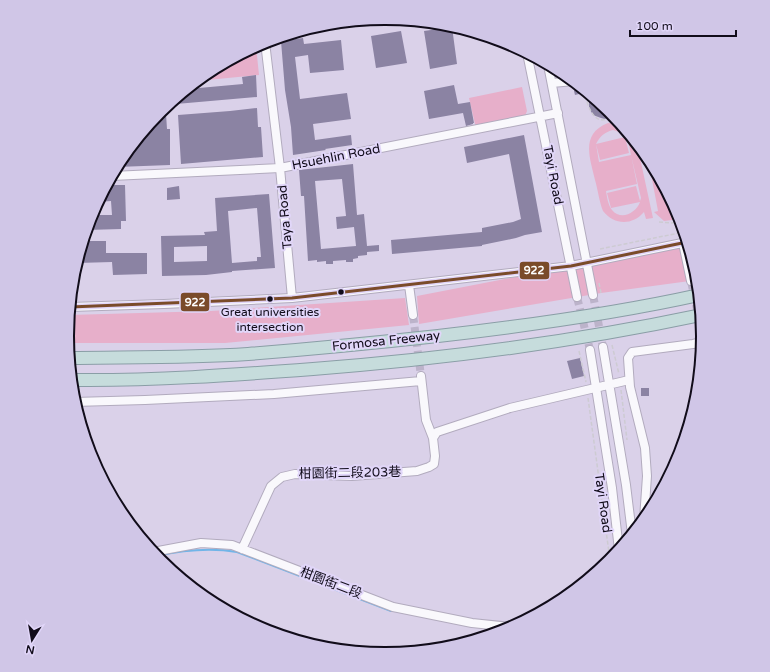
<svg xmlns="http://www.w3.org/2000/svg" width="770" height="672" viewBox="0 0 770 672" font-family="'Varela Round','Noto Sans TC',sans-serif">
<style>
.green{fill:#e7afca;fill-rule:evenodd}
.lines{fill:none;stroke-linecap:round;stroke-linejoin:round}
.stream{stroke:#71b5e8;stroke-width:2}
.building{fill:#8b83a3;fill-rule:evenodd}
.minor-tunnel{stroke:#bcb3ca;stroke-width:8;stroke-dasharray:8 4;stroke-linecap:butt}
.minor-casing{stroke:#b2abbe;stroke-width:10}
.highway-casing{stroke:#8a9ea6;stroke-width:14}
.path{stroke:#cdcbd2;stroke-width:1.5;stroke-dasharray:4 2;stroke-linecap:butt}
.minor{stroke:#f9f8fc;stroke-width:8}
.highway{stroke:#c6dcdc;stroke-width:12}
.bus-1-casing{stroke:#e1d6f9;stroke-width:6}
.bus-1{stroke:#7a4b2a;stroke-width:3}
.bus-dot{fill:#110c1a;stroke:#e1d6f9;stroke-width:1.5}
.labels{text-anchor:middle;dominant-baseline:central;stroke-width:4;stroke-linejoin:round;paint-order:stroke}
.bus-label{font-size:12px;fill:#110c1a;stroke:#e1d6f9}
.street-label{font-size:13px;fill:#110c1a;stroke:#e1d6f9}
.rim{fill:none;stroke:#110c1a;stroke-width:2}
.line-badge{stroke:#e1d6f9;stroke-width:1.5}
.badge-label{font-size:11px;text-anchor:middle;font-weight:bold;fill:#fff}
</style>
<rect width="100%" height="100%" fill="#dad1e9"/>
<path class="green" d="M256,46L259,75L197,81L209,71Z
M522,87L527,111L525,116L476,128L469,98Z
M608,123L619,124L621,125L637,144L653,218L646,219L644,212C632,226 614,225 603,211C599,201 598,190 595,180C590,158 580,134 608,123ZM613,130C627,133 629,143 631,155L599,162L596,144L600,160L629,153L625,137L596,144C600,136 605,132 613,130ZM631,155L641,198L640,201L636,186L607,193L611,208L640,202C636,213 621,221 612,210C608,205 607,197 606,191L637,184Z
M656,172L679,215L680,219L664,221L654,212L658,211L651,174Z
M687,242L697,280L601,293L419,324L417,296L578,265Z
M405,298L409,325L225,343H68L67,336L69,315L211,311Z"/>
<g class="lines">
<path class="stream" d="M156,556C183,550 209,547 237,552L391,611"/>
</g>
<path class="building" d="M452,27L457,64L430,69L424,31Z
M401,31L407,63L376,68L371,36Z
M303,38L304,44L341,40L344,70L310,73L308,55L295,57L300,99L347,93L351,119L313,124L315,140L351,135L352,145L325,149L326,150L293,155L291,127L285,90L281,41Z
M256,75L257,97L176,104V98L188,89L243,84L242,77Z
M454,85L458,104L470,102L474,123H473V124L466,126L463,113L429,119L424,91Z
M576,86H579L582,88L583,93L575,95L574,91Z
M592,96L610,111L613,114L605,119L601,118L593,115L589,108V102Z
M257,108L258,127H261L263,157L181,164L178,115L230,111Z
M161,111L166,114L167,129H170V165L117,167L121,159Z
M524,135L542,232L525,235L516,238L482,245V246L392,254L391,240L482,232V228L513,222L521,219L509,154L467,163L464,147Z
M353,164L357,215L364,214L367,246L379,245V251L367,252V255L358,256V258L353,259V262H346V260L333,261V264H326V261L317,262V260L308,261L304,196H301L299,170ZM342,179L346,216L336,217L337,229L354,227L356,246L321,249L315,181Z
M107,185H125L126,221H121V229L87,230L91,215H112L111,201L98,202Z
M179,186L180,199L167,200V188Z
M269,194L275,268L232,271V272L206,275L162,276L161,236L205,235L204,232L217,231L215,198ZM257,208L261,257H257V261L232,263L228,211ZM207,246V261L174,262V247Z
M83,241H106V253H147V274L113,275L112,262L77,263Z
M580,358L584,376L572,379L567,361Z
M641,388H649V396H641Z"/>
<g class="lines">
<path class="minor-tunnel" d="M691,281L701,328
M593,295L603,347
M577,297L590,350
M413,315L421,376"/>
<defs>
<path id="minor" d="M265,42L280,168L292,298
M527,53L577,297
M548,65L593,295
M552,83L574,81
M112,176L280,168L558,113
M683,243L691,281
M409,285L413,315
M70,307L164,304L292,298L571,266L687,242
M701,328L703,337
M603,347L626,485L632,534
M590,350L612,488L619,550
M421,376L426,420L433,438
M74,402L145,400L274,394L421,381
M644,519L647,476L645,448L630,387L628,358L632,352L693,344L702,342
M242,549L271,486L282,477L295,474L352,476L417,471L429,467L434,464L435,456L433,438L437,432L510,408L629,380
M153,552L201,543L232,545L393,607L472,623L511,627"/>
<path id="highway" d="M69,358C129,357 188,358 248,354C311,349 374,343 438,336C525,326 613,314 699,295
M71,380C152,381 233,375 313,369C443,359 573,342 701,315"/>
</defs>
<use href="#minor" class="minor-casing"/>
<use href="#highway" class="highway-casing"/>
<path class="path" d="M220,66L221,70
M584,90C587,104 594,131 613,115
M659,222L672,223L681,221
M600,249L684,232
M599,283L601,293
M612,345L619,374
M579,351L586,382
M621,390L627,440
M588,398L610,560"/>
<use href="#minor" class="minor"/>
<use href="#highway" class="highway"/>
<defs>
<path id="bus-1" d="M70,307L292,298L571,266L687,242"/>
</defs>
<use href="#bus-1" class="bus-1-casing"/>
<use href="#bus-1" class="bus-1"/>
</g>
<g class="bus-dot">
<circle cx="341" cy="292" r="3.5"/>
<circle cx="270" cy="299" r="3.5"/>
</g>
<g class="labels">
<g class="bus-label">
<text x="270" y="312">Great universities<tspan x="270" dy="15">intersection</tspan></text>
</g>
<g class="street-label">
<text transform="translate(336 157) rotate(-11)">Hsuehlin Road</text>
<text transform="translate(553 175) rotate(79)">Tayi Road</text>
<text transform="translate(285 217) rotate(-95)">Taya Road</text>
<text transform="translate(386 341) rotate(-6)">Formosa Freeway</text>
<text transform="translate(350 473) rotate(-1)">柑園街二段203巷</text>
<text transform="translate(603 503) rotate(82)">Tayi Road</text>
<text transform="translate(331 583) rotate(21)">柑園街二段</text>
</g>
</g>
<path d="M0 0H770V672H0ZM74 336a311 311 0 1 1 622 0a311 311 0 1 1-622 0Z" fill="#d0c6e7" fill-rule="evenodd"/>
<path class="rim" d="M74 336a311 311 0 1 1 622 0a311 311 0 1 1-622 0Z"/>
<g class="line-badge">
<rect x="519" y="261" width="31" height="19" rx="4" fill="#7a4b2a"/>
<rect x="180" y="292" width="30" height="20" rx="4" fill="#7a4b2a"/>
</g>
<g class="badge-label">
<text x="534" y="274">922</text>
<text x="195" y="306">922</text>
</g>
<g transform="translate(32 640) rotate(191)" stroke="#e1d6f9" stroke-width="3" paint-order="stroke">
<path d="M0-3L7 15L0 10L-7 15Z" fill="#110c1a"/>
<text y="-6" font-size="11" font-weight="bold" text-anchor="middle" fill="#110c1a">N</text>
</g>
<path d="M630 30v6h106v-6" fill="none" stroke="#110c1a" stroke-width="2"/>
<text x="636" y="30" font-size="12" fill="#110c1a" stroke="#e1d6f9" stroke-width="3" paint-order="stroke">100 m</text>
</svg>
